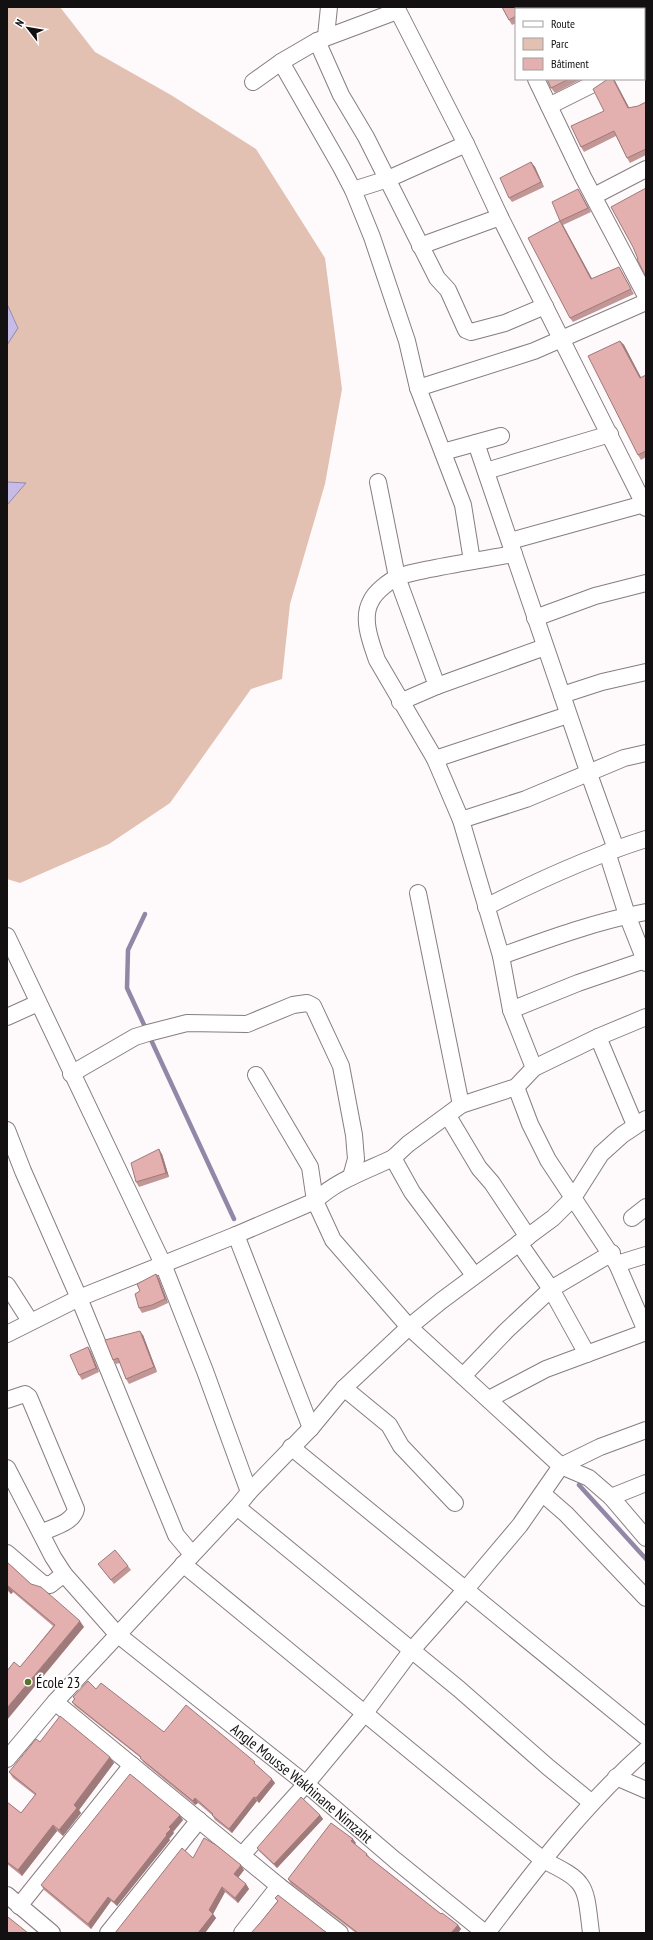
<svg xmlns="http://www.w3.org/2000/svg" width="653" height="1940" viewBox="0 0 653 1940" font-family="'PT Sans Narrow',sans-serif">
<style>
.green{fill:#e2c1b2}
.water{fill:#c7bce7;stroke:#9188a7}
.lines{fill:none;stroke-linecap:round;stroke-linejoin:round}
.stream{stroke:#9188a7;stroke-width:4.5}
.minor-casing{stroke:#877d81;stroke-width:18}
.minor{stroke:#fff;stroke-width:16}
.wall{fill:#c39696}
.shaded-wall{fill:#9f7a7a}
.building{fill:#e3afaf;stroke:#9f7a7a}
.poi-dot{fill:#577429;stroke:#fff;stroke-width:1.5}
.labels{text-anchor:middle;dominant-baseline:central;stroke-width:4;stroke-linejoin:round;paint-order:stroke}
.poi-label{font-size:15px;fill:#131011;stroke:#fff;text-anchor:start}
.street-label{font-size:15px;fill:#131011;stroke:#fff}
</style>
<rect width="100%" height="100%" fill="#fef9fb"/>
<path class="green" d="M7,7H60L95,52L171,95L256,149L325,258L342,389L325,484L290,604L282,679L251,689L170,803L109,844L20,883L7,879V505L26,483L7,482V345L18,327L7,304Z"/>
<path class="water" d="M7,304L18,328L7,345Z
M7,482L26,483L7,505Z"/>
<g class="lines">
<path class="stream" d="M145,914L128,950L127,988L234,1219
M579,1485L646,1559"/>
<defs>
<g id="minor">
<path d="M396,7L466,144L500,217L646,508"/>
<path d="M559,9L563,7"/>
<path d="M326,36L329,7"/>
<path d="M317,41L341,95L366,137L437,278L448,290L466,330L471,332L505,323L545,306"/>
<path d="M644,58L646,57"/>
<path d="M281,62L341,167L353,190L372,237L407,341L418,388L463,505L472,561"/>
<path d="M536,79L583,177L646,296"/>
<path d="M253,82L281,62L317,41L397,11"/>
<path d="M549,106L603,79"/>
<path d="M353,190L388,179L466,144"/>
<path d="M594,196L646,169"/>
<path d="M420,246L500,217"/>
<path d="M418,388L534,351L646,302"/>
<path d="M476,443L589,774L616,849"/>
<path d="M443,452L501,436"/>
<path d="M486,471L610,434"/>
<path d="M378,482L397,577L437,686"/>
<path d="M510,541L644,504"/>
<path d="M535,618L595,596L646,583"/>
<path d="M562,695L602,682L646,672"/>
<path d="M400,702L437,686L545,647"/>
<path d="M435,759L568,715"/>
<path d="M461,820L526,799L624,758L646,753"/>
<path d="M607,852L627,915L646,963"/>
<path d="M418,893L461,1105"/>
<path d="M486,907C539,880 589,857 646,839"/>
<path d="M7,936L163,1264L205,1371L249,1492"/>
<path d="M501,956C548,939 597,921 646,912"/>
<path d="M511,1010L578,983L645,960"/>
<path d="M7,1017L38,1003"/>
<path d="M598,1037L635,1125"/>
<path d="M534,1068L598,1037L646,1017"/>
<path d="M71,1074L135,1037L148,1033L187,1023L247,1024L293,1005L307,1003L313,1006L341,1066L354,1135L356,1159L351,1177"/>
<path d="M256,1075L310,1167L315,1201L333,1240L409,1327L561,1466L589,1478L611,1497L646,1538"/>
<path d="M516,1087L530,1124L548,1160L617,1264L646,1331"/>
<path d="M448,1116L479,1168L492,1183L528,1237"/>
<path d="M7,1130L23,1171L79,1298L176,1535L192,1554"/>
<path d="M632,1218L646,1207"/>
<path d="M236,1235L311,1428"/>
<path d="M519,1243L551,1289L587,1354"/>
<path d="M617,1264L646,1255"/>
<path d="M474,1275L412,1192L393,1158L408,1144L461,1105L516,1087L534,1068L511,1010L501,956L461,820L435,759L377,660C371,643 361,618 371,601C375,592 389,581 398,577C408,573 420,571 430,569C458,563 486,559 514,554"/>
<path d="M7,1285L30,1321"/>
<path d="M7,1334L79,1298L236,1235L315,1201C337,1180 366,1171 393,1158"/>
<path d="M463,1376L506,1331L551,1289L612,1253"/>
<path d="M344,1388L389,1425L401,1446L455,1503"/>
<path d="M489,1399L546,1369L646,1332"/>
<path d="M7,1400L25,1394L29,1397L76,1509C73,1523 53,1527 41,1533"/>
<path d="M291,1447L646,1737"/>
<path id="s1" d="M7,1468L53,1557L64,1574L117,1634L306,1784L395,1860L485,1933"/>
<path d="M543,1494L566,1514L646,1598"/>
<path d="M611,1497L646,1483"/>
<path d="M237,1507L459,1689L548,1767L592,1803"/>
<path d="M7,1553L42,1583L50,1585L64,1574"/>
<path d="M183,1564L543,1860C588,1882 585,1884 591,1933"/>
<path d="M55,1702L279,1886L340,1933"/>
<path d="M7,1759L55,1702L237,1507L249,1492L311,1428L344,1388L409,1327L441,1301L553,1218L573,1198L601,1154L622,1135L646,1119"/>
<path d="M616,1777L646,1790"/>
<path d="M242,1855L306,1784L365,1713L411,1651L466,1589L520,1525L561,1466L600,1447L646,1430"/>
<path d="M7,1895L52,1933"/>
<path d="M19,1906L132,1765"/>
<path d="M108,1933L199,1820"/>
<path d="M242,1933L279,1886"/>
<path d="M487,1933C536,1868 585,1804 646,1750"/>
</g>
</defs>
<use href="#minor" class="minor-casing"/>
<use href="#minor" class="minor"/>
</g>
<path class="wall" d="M502,7H546L542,9H516V23L512,25L509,20Z
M646,7V48H644V9Z
M547,79H582L555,93L551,88Z
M608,79H614L629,108L638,106L646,102V155L630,163L627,158L616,136L584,152L581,147L604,111Z
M531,162L535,167L544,187L512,202L509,198Z
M578,189L581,194L591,212L563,225L592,279L622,272L634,294L573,322L570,318L560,221Z
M620,341L624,345L641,378L646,375V457L641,460L638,455Z
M162,1154L169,1177L139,1187L136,1182Z
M156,1274L159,1279L168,1303L155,1309L142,1313L139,1308L140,1291Z
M143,1335L157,1372L129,1384L126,1379L120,1363L116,1364L113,1360Z
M88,1347L91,1352L99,1372L82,1380L79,1375Z
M7,1562L31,1584L84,1627L20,1667L53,1626L13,1592L11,1594L7,1590Z
M98,1564L128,1566L131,1570L114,1584Z
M96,1689L164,1732L258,1766L275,1783L259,1803L257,1801L253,1806L232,1833L215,1820L212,1815L198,1803L195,1805L143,1762L141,1758L75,1706L72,1702L74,1699L73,1697Z
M40,1742L110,1757L114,1763L79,1810L81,1813L63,1836L57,1831L22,1876L7,1864V1802L21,1813L35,1795L13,1778L9,1772Z
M320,1815L323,1819L277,1868L260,1852L257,1848Z
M183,1820L173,1832L174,1833L169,1839L170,1840L117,1906L111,1901L91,1929L44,1890L41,1885Z
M356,1843L355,1844L367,1854L370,1858L441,1914L458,1925L461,1929L458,1933H356L291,1884L288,1879Z
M193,1858L244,1870L238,1878L246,1884L249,1889L238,1903L225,1892L213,1914L216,1918L205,1933H115Z"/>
<path class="shaded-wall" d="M613,79H614L632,113L628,108Z
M531,162L535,167L544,187L541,182Z
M578,189L581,194L591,212L588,208Z
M560,221L563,225L595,284L591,279Z
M620,341L624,345L644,383L640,378Z
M159,1149L162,1154L169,1177L166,1173Z
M156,1274L159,1279L168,1303L165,1299Z
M140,1331L143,1335L157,1372L154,1367Z
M88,1347L91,1352L99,1372L96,1368Z
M8,1586L13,1592L11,1594L7,1588Z
M80,1621L84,1627L7,1720V1708Z
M110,1757L114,1763L79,1810L81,1813L63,1836L59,1830L74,1805Z
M272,1779L275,1783L259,1803L256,1798Z
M254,1797L257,1801L232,1833L229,1829Z
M195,1798L198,1803L195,1805L193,1801Z
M180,1815L183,1820L173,1832L174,1833L169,1839L170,1840L117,1906L114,1902L166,1834L169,1827Z
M320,1815L323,1819L277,1868L274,1864Z
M53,1825L57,1831L22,1876L18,1870Z
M353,1839L356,1843L354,1845L351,1841Z
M241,1865L244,1870L237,1879L234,1874Z
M246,1884L249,1889L238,1903L235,1898Z
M222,1887L225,1892L213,1914L216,1918L205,1933H198L209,1910Z
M108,1897L111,1901L91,1929L88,1924Z
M458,1925L461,1929L458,1933H451Z"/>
<path class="building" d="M502,7H534L530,9H516V16L509,20Z
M568,7H646V44H644V9H566Z
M547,79H569L551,88Z
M608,79H613L628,108L638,106L646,102V149L627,158L614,131L581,147L571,126L604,111L593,89Z
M531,162L541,182L509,198L500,178Z
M646,188V277L637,259H638L633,247L611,207Z
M578,189L588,208L560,221L552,202Z
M560,221L591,279L619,267L631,289L570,318L528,238Z
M620,341L640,378L646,375V451L638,455L588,356Z
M159,1149L166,1173L136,1182L131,1163Z
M156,1274L165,1299L152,1305L139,1308L135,1294L140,1291L137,1284Z
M140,1331L154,1367L126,1379L118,1358L113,1360L105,1340Z
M88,1347L96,1368L79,1375L70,1355Z
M115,1550L128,1566L111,1580L98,1564Z
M7,1562L31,1584L41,1587L80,1621L7,1708V1671L14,1662L20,1667L55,1625L8,1586L7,1587Z
M88,1681L96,1689L101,1683L164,1732L186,1705L255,1762L254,1763L272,1779L256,1798L254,1797L250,1802L229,1829L212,1815L213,1814L195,1798L193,1801L140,1758L141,1757L72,1702L75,1699L73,1697Z
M60,1716L110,1757L74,1805L77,1808L59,1830L53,1825L18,1870L7,1862V1802L21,1813L36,1794L9,1772L36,1739L40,1742Z
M130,1774L180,1815L169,1827L171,1829L166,1834L167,1835L114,1902L108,1897L88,1924L41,1885Z
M301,1797L320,1815L274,1864L257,1848Z
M331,1823L353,1839L351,1841L367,1854L366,1855L441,1914L442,1913L458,1925L451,1933H358L288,1879Z
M204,1838L216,1845L241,1865L234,1874L246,1884L235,1898L222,1887L209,1910L213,1914L198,1933H115L182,1848L193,1858Z
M278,1895L327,1933H251L260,1923L278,1901L275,1898Z
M8,1917L28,1933H7V1919Z"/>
<circle class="poi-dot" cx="28" cy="1682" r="4"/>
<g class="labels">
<g class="poi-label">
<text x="36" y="1682">École 23</text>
</g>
<g class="street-label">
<text stroke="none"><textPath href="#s1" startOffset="438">Angle Mousse Wakhinane Nimzaht</textPath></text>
</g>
</g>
<rect width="653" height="1940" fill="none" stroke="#131011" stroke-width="16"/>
<rect x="515" y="8" width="130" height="72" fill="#ffffff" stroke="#a19fa0"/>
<rect x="523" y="21" width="20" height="6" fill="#ffffff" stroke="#a19fa0"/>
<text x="551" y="28" font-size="12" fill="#131011">Route</text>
<rect x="523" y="38" width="20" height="12" fill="#e2c1b2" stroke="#a19fa0"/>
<text x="551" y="48" font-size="12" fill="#131011">Parc</text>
<rect x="523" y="58" width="20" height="12" fill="#e3afaf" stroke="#a19fa0"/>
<text x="551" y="68" font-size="12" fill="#131011">Bâtiment</text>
<g transform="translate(28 28) rotate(301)" stroke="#ffffff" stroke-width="3" paint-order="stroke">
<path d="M0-3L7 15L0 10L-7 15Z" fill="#131011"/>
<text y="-6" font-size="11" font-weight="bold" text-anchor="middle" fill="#131011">N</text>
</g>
</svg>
